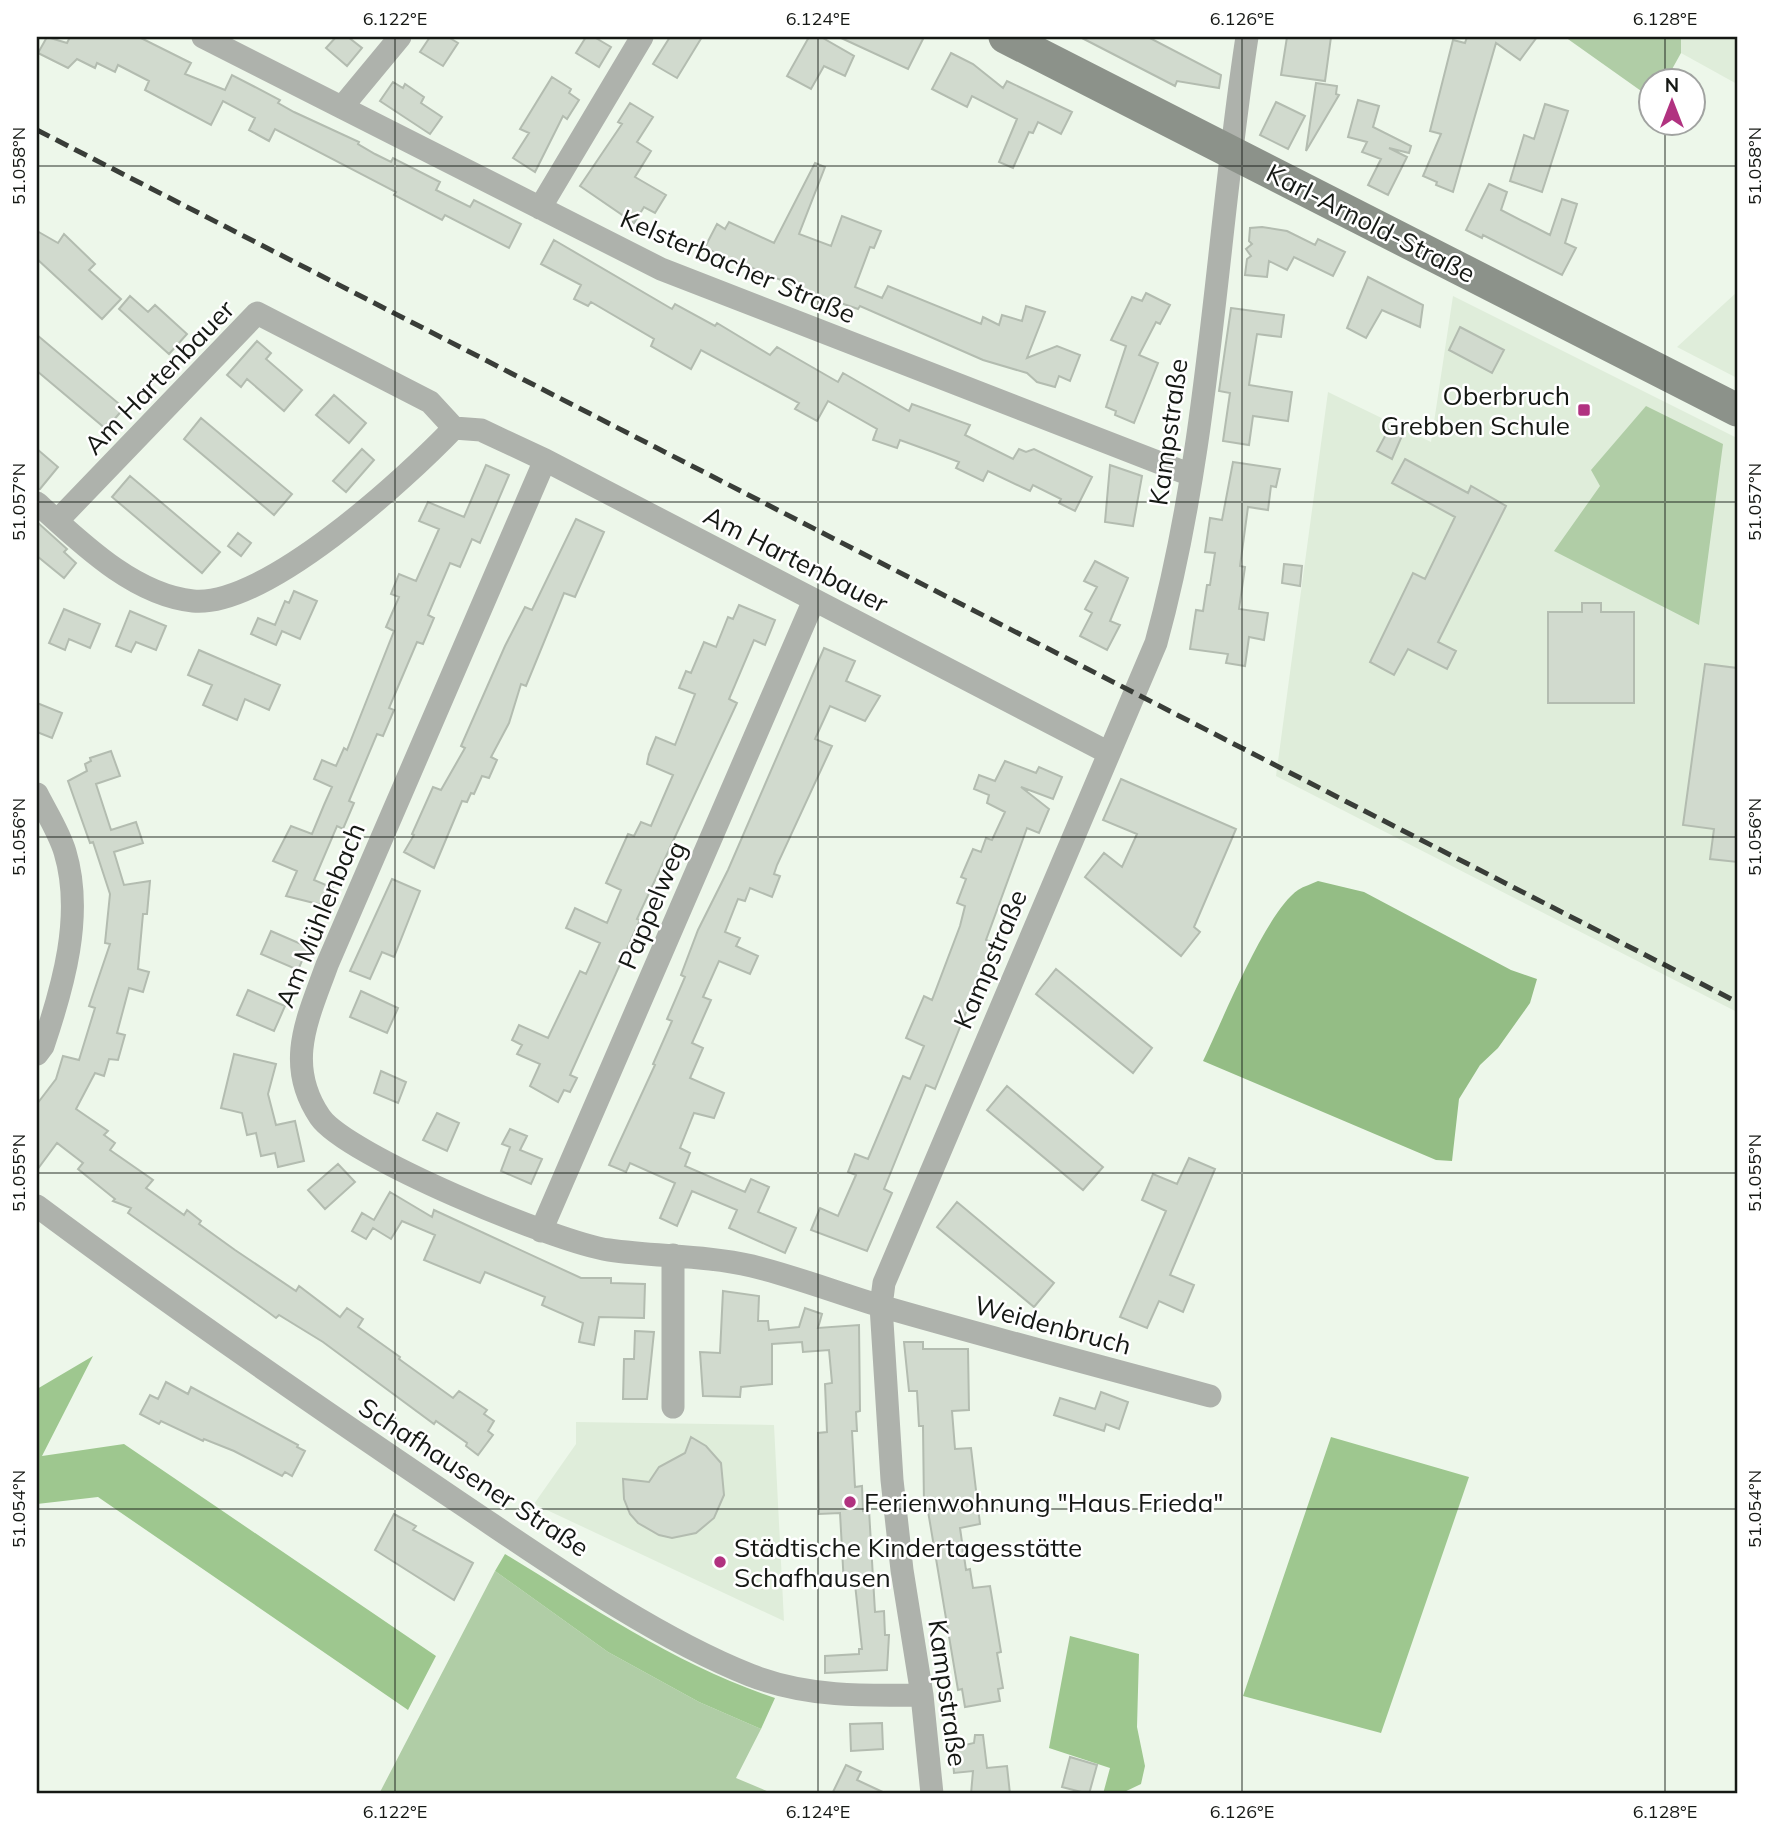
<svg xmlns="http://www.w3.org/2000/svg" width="1774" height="1831" viewBox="0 0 1774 1831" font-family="Mulish,sans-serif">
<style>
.built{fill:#dfedda}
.green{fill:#b0cda6}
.forest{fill:#9ec78f}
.water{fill:#94bd85}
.building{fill:#d1dace;stroke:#b3bcb0;stroke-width:2}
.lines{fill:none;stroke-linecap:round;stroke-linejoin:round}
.street{stroke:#aeb2ac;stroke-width:23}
.secondary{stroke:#8c928a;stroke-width:33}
.rail{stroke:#393d38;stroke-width:5;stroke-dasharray:14 7;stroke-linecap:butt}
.ticks{fill:none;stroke:#151814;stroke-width:2;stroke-opacity:0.45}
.poi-dot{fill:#b13280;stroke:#fff;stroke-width:2.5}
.labels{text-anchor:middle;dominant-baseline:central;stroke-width:5;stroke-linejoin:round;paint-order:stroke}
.street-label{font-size:26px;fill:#151814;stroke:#fff}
.poi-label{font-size:26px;fill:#151814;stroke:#fff;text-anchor:start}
.neatline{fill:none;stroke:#151814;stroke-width:2.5}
.ticks-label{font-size:18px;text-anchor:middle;fill:#151814}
</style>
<rect width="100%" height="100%" fill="#edf7ea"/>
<path class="built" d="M1681,37H1737V84L1681,53Z
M1737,292V378L1677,347Z
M1453,296L1737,438V1012L1276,776L1328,392L1431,442Z
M576,1422L774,1425L784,1621L534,1504L576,1444Z"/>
<path class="green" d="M1565,37H1681V53L1666,80H1652L1651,98Z
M1646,406L1723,444L1699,625L1554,551L1600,486L1591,470Z
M495,1571L608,1652L699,1702L761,1729L736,1778L774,1794H379Z"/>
<path class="forest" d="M93,1356L42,1456L124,1444L436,1656L408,1710L98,1497L37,1504V1389Z
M1331,1437L1469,1477L1381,1733L1243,1696Z
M505,1554C592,1607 678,1666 775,1698L761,1729L699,1702L608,1652L495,1571Z
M1070,1636L1139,1654L1137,1727L1145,1766L1141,1784L1120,1794H1103L1110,1768L1049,1748Z"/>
<path class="water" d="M1318,881L1364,892L1511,970L1537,979L1530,1003L1498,1048L1480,1065L1459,1099L1452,1161L1436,1160L1203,1061C1222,1022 1265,913 1298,890C1304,886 1312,884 1318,881Z"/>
<path class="building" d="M47,37L67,43L70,37H139L191,63L185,74L225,90L232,75L280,100L278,103L294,112L359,142L358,144L375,154L391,162L393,158L440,182L436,190L470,207L474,200L521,224L509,248L445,215L442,220L394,195L396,192L275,129L269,141L249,130L255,118L223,101L211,125L145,90L149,81L118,65L115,72L97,63L95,68L77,59L68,68L38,53Z
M336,37H348L362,48L347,66L326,48Z
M430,37H448L458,43L443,66L420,52Z
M586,37H594L611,47L599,67L576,53Z
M670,37H702L677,78L653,64Z
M809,37H821L854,56L845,76L824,66L811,89L787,76Z
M839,37H924L908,69Z
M1080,37H1148L1221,75L1219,88L1177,81L1175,86Z
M1287,37H1331L1325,81L1281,75Z
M1467,37H1537L1520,60L1496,43L1453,192L1436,185L1437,182L1423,176L1441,134L1430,131L1453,40L1465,43Z
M951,53L973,64L1003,88L1007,81L1072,112L1061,134L1038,122L1033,133L1029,132L1013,168L999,162L1017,119L972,96L967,107L932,89Z
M552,77L571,89L569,93L579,100L567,119L563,116L535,172L513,158L529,133L520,129Z
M393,82L403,88L405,84L424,97L421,103L442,117L430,134L380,101Z
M1316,83L1337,86L1336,94L1339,95L1306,151Z
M1358,100L1379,106L1373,127L1411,146L1409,153L1389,148L1407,157L1388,195L1368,185L1381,159L1362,152L1367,142L1348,137Z
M1276,102L1305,116L1288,149L1260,135Z
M630,103L653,117L637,142L651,151L635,177L666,195L655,213L644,207L634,223L580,186L622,124L618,122Z
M1545,104L1568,111L1542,192L1510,181L1524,135L1534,139Z
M815,163L825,167L799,234L831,246L842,216L881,231L874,248L870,247L855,287L882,298L888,286L981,324L983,317L999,325L1002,315L1022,321L1026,306L1045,312L1027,358L1057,346L1080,355L1070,381L1059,376L1055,387L1037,382L1027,373L983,360L860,306L858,309L812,293L733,260L731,262L705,247L717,224L725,229L729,222L774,243Z
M1489,184L1507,192L1501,210L1550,235L1562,199L1577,204L1565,243L1576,248L1562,275L1483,235L1482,238L1466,230Z
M1262,227L1287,231L1315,245L1318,239L1345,252L1333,276L1294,257L1287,270L1269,261L1267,277L1245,275L1247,259L1251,256L1246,249L1252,244L1249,241L1250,228Z
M37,231L58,243L64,234L95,264L89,270L121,299L102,319L37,259Z
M554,240L672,309L675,304L715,326L717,323L770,355L777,347L838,382L843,373L909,411L912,404L970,425L965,435L1013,459L1019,449L1026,452L1034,449L1092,477L1075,511L1059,503L1061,499L1033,485L1030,491L988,471L983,481L956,468L959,462L933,452L900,440L897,448L873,440L877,429L828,401L817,421L795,409L799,403L701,350L691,369L651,346L654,339L591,302L588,306L574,299L581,285L541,264Z
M1368,277L1423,305L1420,327L1382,310L1366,338L1347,328Z
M1146,293L1170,305L1160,324L1156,322L1139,355L1158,363L1134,423L1115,415L1116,411L1106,407L1126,346L1111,340L1132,297L1142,301Z
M130,296L148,312L155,305L187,334L169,354L119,309Z
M1231,308L1284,315L1281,337L1257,334L1249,385L1292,392L1288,421L1253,416L1249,445L1223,441L1230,393L1219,391Z
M1460,327L1504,350L1492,373L1449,350Z
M37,335L124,408L106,429L37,371Z
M257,341L271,353L266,359L302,390L284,411L247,379L241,387L227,375Z
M334,395L366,423L349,443L316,415Z
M201,418L292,494L274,515L184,439Z
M1391,425L1404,431L1392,459L1377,451Z
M37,449L58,467L40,489H37Z
M362,449L374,460L346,492L333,481Z
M1405,459L1468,493L1471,486L1506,506L1438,642L1456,651L1447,669L1408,649L1394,675L1370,662L1413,573L1425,579L1455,517L1392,483Z
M1233,462L1280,469L1276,487L1271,486L1268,510L1248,507L1240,566L1245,567L1239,609L1268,613L1264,640L1249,637L1245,666L1226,663L1228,654L1190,649L1196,610L1203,611L1207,585H1210L1215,553L1205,552L1210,518L1222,520Z
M486,465L509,475L480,543L472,539L460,567L450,563L428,615L434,618L423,644L417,642L389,708L394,710L383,736L377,734L349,801L354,803L343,829L337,826L314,880L333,888L326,906L286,896L297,871L273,861L291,826L312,834L324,805L332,787L314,779L322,760L336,766L344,748L347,750L394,631L386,627L399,597L391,594L399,574L416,581L439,529L419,521L428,502L464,517Z
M1110,465L1142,476L1133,526L1105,522Z
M130,476L220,552L202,573L112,497Z
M576,519L604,532L575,597L564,593L526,686L521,684L509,723L491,757L497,760L489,778L482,776L474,794L471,793L467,802L462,801L434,868L404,852L414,835L412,834L433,787L441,790L465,748L461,746L505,646L525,607L532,610Z
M37,522L67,549L64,552L76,563L64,578L37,556Z
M238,533L251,543L241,556L228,546Z
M1095,561L1128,578L1110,621L1120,625L1107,650L1080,636L1092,613L1085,609L1097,587L1084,581Z
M1284,564L1302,566L1300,586L1282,583Z
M294,591L317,601L300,639L282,631L276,645L251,634L258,618L275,625L285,601L289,603Z
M1582,603H1601V612H1634V703H1548V612H1582Z
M739,605L775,620L765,645L754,640L729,699L737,703L637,919L640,920L570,1075L577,1078L570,1092L564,1090L558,1102L530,1086L540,1064L517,1054L522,1045L512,1040L519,1025L548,1038L580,971L586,974L600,943L566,928L575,908L607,923L621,890L606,883L628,834L634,836L641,822L651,826L673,775L647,764L649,754L656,737L675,745L695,694L679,688L686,671L691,673L704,642L716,647L728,617L733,619Z
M64,609L100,624L90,648L69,639L65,650L49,643Z
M130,611L166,626L156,650L136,642L131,652L116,646Z
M824,648L855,661L846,681L880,696L865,721L830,706L815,739L832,746L777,865L774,874L780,876L772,897L750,888L745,901L738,899L725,932L740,938L736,946L758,956L750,974L719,961L703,997L711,1000L692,1043L703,1048L690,1078L724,1093L714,1118L694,1113L680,1148L690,1153L685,1166L745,1192L751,1179L769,1187L758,1212L796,1228L785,1253L729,1228L737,1210L692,1191L677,1226L660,1218L675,1183L630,1163L626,1172L609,1165L655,1065L653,1064L672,1021L667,1019L685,977L681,975L698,930L728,870Z
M199,650L280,685L269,710L245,699L237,720L203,705L212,685L188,675Z
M1705,664L1737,668V862L1710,859L1714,829L1683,825Z
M37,703L62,713L52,738L37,732Z
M111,751L120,776L96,784L111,830L136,822L143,843L114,852L124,885L150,881L147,914H143L138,969L149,972L143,992L129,988L117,1033L125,1035L118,1060L109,1059L104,1076L95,1073L76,1109L108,1131L104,1135L115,1143L110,1150L153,1180L146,1188L184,1215L187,1210L201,1221L199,1224L235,1250L296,1291L299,1286L340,1317L347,1308L363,1319L358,1327L400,1357L399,1359L453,1398L459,1391L487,1410L484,1414L494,1421L488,1431L493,1435L478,1455L466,1446L467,1443L436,1421L434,1424L323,1342L279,1315L276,1318L268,1312L128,1213L131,1208L113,1201L115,1199L78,1169L83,1163L57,1143L37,1170V1104L56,1079L63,1056L79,1060L95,1008L89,1006L110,944L105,943L110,894L93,842L90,843L68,781L87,771L85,764L91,761L90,758Z
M1005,761L1036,773L1039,767L1062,777L1053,799L1021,787L1049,809L1039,833L1027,828L986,940L994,943L935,1089L926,1085L884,1189L892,1193L867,1251L811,1230L820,1208L838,1216L856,1175L848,1172L855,1154L868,1159L903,1076L910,1079L924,1046L906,1038L924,996L932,1000L960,926L965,906L957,903L966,879L961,877L973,849L981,852L986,838L992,840L1005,812L987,803L989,795L974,789L979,775L995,781Z
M1121,779L1236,829L1194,927L1200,932L1181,956L1085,877L1104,853L1122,867L1137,834L1103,820Z
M392,879L420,891L394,957L382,952L370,979L350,971Z
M271,931L308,947L298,970L261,954Z
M1056,969L1152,1048L1133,1073L1036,994Z
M248,990L285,1006L274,1031L237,1015Z
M361,991L398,1008L387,1033L350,1017Z
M234,1054L276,1064L268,1094L276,1125L295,1121L304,1161L278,1167L275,1153L261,1156L256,1133L247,1135L242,1113L221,1108Z
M381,1071L406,1082L398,1103L374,1093Z
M1007,1086L1103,1167L1083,1190L987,1110Z
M437,1113L459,1123L447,1151L423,1140Z
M510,1129L527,1136L520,1150L542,1159L531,1184L501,1171L510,1147L502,1144Z
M1189,1158L1215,1169L1170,1275L1194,1285L1183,1312L1159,1301L1147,1328L1120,1317L1166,1211L1142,1200L1153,1174L1177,1184Z
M338,1164L355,1182L325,1209L308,1190Z
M390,1192L432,1217L434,1210L581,1278H611V1283L645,1284L644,1318L599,1317L594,1345L579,1342L583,1323L542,1305L545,1297L485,1272L480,1283L424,1260L435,1235L402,1221L391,1239L373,1228L366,1239L352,1231L362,1213L374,1220Z
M957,1202L1054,1283L1034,1307L937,1227Z
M723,1291L759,1296L758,1321H768L769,1330L799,1327L805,1308L822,1314L818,1328L859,1325L860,1411L856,1412L857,1431H852L855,1487L862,1486L863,1511L869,1510L875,1612L884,1611L885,1635H889L887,1670L825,1673V1656L859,1654V1649H862L855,1584L844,1585L840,1513L819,1514L818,1433L827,1432L825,1384L832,1383L829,1350L803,1352L802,1342L772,1344V1384L741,1387L740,1397L703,1396L700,1352L720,1353Z
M635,1331L654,1332L647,1399H623L624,1359H634Z
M904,1342H923V1349H968L969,1410L952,1411L955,1449L971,1448L980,1524L960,1528L966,1570L970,1569L973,1588L990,1586L1001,1652L997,1653L1003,1688L998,1689L1000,1701L965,1707L962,1689L958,1690L927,1505L924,1506L923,1426H919L917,1391H909Z
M166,1382L188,1394L191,1387L298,1445L297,1447L305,1451L292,1476L285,1472L282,1476L234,1451L204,1439L203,1441L161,1421L159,1424L140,1414L150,1395L158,1399Z
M1101,1392L1128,1402L1119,1429L1106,1424L1104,1431L1054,1415L1060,1398L1095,1409Z
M691,1437L706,1446L721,1463L724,1495L714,1518L696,1533L672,1538L659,1535L638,1523L630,1514L624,1499L623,1479L649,1482L659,1467L685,1453Z
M394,1514L416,1526L413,1530L473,1563L454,1600L375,1550Z
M882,1723L883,1749L851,1751L850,1724Z
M975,1735H983L987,1768L1007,1766L1010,1794H971L973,1771L954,1773L952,1748L974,1743Z
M1070,1757L1097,1765L1089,1794L1062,1787Z
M846,1765L861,1772L857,1780L887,1794H832Z"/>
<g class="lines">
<path class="street" d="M203,37L661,269L1191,475
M342,107L400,37
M540,208L642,37
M545,460L327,965C308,1018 284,1064 320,1117C347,1156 558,1243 609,1250C657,1257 705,1255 752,1266C797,1277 840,1294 884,1307C992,1338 1101,1367 1210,1396
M37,503C79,541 133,595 193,601C265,608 405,479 454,428L481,430L545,460L1109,753
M57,521L257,313L430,402L454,428
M37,794C46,812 59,832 65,852C84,915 63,987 43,1046L37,1054
M37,1206C175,1309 317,1407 460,1503C548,1562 652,1636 750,1675C806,1697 864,1696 922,1695
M541,1231L814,600
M673,1407V1255
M932,1794L922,1695L902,1570L892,1480L881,1306L884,1283L1156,643C1210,447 1216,237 1247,37"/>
<path class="secondary" d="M1005,37L1737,410"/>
<path class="rail" d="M37,130L1737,1002"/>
</g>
<path class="ticks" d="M395,37V1794M818,37V1794M1242,37V1794M1665,37V80M1665,122V1794M37,166H1737M37,502H1737M37,837H1737M37,1173H1737M37,1509H1737"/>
<g class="poi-dot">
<rect x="1577" y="403" width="14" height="14" rx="3.5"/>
<circle cx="850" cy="1502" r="7"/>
<circle cx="720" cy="1562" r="7"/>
</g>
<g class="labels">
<g class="street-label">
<text transform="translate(1371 223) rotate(27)">Karl-Arnold-Straße</text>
<text transform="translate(738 266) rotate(23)">Kelsterbacher Straße</text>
<text transform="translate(159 377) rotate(-46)">Am Hartenbauer</text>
<text transform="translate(1168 432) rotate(-82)">Kampstraße</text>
<text transform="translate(796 559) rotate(27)">Am Hartenbauer</text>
<text transform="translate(652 905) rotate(-67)">Pappelweg</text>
<text transform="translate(320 915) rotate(-68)">Am Mühlenbach</text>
<text transform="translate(990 959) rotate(-67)">Kampstraße</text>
<text transform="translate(1053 1325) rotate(15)">Weidenbruch</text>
<text transform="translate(474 1477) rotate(33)">Schafhausener Straße</text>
<text transform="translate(948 1693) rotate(82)">Kampstraße</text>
</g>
<g class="poi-label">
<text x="1570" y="395" text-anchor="end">Oberbruch<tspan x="1570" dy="30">Grebben Schule</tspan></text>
<text x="864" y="1502">Ferienwohnung "Haus Frieda"</text>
<text x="734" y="1547">Städtische Kindertagesstätte<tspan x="734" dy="30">Schafhausen</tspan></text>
</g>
</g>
<rect width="1774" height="1831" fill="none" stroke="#ffffff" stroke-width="77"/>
<g transform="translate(1672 102)"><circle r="33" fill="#ffffff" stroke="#a1a3a1" stroke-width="2"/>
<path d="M0-5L12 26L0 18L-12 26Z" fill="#b13280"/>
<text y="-10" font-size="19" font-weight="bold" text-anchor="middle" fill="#151814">N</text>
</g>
<rect x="38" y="38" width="1698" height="1754" class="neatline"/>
<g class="ticks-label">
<text x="395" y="25">6.122°E</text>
<text x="818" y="25">6.124°E</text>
<text x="1242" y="25">6.126°E</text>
<text x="1665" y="25">6.128°E</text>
<text transform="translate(19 166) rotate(-90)" y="6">51.058°N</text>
<text transform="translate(1755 166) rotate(-90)" y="6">51.058°N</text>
<text transform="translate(19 502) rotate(-90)" y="6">51.057°N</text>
<text transform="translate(1755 502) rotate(-90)" y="6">51.057°N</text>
<text transform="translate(19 837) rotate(-90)" y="6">51.056°N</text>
<text transform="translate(1755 837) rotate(-90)" y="6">51.056°N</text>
<text transform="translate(19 1173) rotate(-90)" y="6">51.055°N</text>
<text transform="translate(1755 1173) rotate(-90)" y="6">51.055°N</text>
<text transform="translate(19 1509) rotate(-90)" y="6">51.054°N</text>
<text transform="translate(1755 1509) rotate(-90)" y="6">51.054°N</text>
<text x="395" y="1818">6.122°E</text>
<text x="818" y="1818">6.124°E</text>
<text x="1242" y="1818">6.126°E</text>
<text x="1665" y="1818">6.128°E</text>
</g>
</svg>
